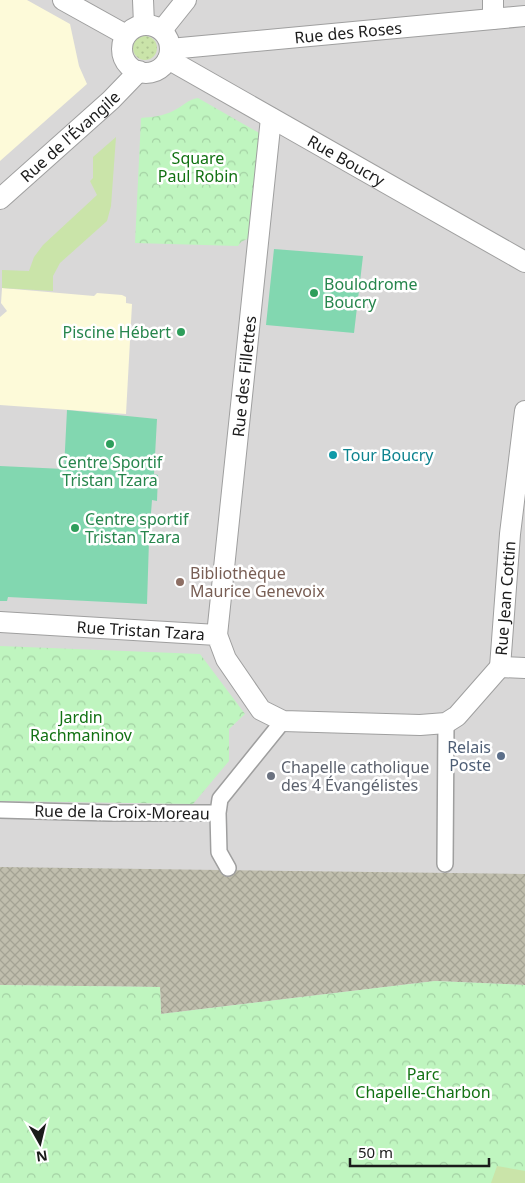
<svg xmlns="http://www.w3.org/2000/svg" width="525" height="1183" viewBox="0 0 525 1183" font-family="'Noto Sans',sans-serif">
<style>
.residential{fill:#d9d8d8}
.education{fill:#fdfad9}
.construction{fill:url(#construction-cross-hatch)}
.grass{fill:url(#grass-dots)}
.park{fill:url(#park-crowns)}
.garden{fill:#cae4a9}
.pitch{fill:#82d7b0}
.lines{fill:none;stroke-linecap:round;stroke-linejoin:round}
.pedestrian-casing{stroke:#9f9f9f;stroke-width:18}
.minor-casing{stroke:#9f9f9f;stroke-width:22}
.pedestrian{stroke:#fff;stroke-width:15}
.minor{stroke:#fff;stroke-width:20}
.leisure-dot{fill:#2e9e5b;stroke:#fff;stroke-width:2}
.culture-dot{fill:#0f9aa8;stroke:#fff;stroke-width:2}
.education-dot{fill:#8d6e63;stroke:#fff;stroke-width:2}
.service-dot{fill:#5c6f8a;stroke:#fff;stroke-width:2}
.worship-dot{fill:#6b7280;stroke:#fff;stroke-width:2}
.labels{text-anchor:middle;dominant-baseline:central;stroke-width:5;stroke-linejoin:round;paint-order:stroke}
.street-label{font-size:16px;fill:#1b1b1b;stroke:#fff}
.park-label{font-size:16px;fill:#117112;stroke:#fff}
.leisure-label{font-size:16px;fill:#27864d;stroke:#fff;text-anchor:start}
.culture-label{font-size:16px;fill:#0d838f;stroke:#fff;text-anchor:start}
.education-label{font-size:16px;fill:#785e54;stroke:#fff;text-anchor:start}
.service-label{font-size:16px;fill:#4e5e75;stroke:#fff;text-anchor:end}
.worship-label{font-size:16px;fill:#5b616d;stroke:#fff;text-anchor:start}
</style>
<defs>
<pattern id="construction-cross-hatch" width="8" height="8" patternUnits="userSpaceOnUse" patternTransform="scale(1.25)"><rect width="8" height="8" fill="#c0bead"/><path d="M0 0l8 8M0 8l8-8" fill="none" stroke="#a4a394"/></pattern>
<pattern id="grass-dots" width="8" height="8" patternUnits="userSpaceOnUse" patternTransform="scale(1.25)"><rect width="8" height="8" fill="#cae4a9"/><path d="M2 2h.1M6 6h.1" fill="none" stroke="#adc391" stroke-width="1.8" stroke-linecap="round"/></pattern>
<pattern id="park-crowns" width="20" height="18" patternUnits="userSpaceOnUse" patternTransform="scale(1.25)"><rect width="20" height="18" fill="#bff5bf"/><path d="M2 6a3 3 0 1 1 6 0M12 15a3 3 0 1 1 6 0" fill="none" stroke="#a4d1a4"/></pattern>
</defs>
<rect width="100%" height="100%" fill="#ece7e1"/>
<path class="residential" d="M0,0H525V1183H0Z"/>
<path class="education" d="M0,0H27L70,24L79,66L87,84L0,161Z
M2,288L94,296L97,293L122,295L126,297V303L132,304L126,414L0,405V317L7,311L1,303Z"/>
<path class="construction" d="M0,867L525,874V985L435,981L161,1014L160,987L0,985Z"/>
<path class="grass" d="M133 48a12 12 0 1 1 24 0a12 12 0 1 1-24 0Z"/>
<path class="park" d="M198,98L261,134L249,238L241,242L238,246L135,243L141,118C152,117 163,116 173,111C182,107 188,99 198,98Z
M0,646L200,654L245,714L229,729V761L193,804L0,801Z
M435,981L525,985V1183H0V985L160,987L161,1014Z"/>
<path class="garden" d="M116,137L111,206L107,221L60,263L53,276V291L2,288V270L29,271L34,257L43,245L97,195L90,181L93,178V157Z
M497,1166L525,1171V1183H491Z"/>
<path class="pitch" d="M274,249L363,256L354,333L266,325Z
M67,410L157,419L154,474L158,475L157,501L152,500L149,540L147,604L8,597L7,601H0V466L64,469Z"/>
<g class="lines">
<defs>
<path id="pedestrian" d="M0,810L110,813H218L220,799L283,721
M218,813L219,852L228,868
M445,864L446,723"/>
<g id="minor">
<path d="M63,0L126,35"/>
<path d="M143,0L144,24"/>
<path d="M493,0V19"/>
<circle cx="146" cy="49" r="24"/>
<path d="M162,30L186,0"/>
<path id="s1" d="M170,49L525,16"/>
<path id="s2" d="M168,59L525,262"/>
<path id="s3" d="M0,199L111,100L139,71"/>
<path id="s4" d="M0,622L217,635L226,659L261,710L283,721L420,725L446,723L457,716L500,667"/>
<path id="s5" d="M217,635L271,118"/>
<path id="s6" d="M500,667L510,534L525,411"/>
<path d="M500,667L525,668"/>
</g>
</defs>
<use href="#pedestrian" class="pedestrian-casing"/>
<use href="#minor" class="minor-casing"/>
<use href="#pedestrian" class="pedestrian"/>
<use href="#minor" class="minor"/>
</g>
<g class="leisure-dot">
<circle cx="314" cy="293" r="5"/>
<circle cx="181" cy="332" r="5"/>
<circle cx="110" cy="444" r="5"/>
<circle cx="75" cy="528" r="5"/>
</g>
<circle class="culture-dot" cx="333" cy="455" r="5"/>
<circle class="education-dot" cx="180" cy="582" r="5"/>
<circle class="service-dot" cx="501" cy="756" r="5"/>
<circle class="worship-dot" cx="271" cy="776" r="5"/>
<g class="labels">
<g class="street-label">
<text stroke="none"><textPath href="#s1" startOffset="179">Rue des Roses</textPath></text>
<text stroke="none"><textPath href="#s3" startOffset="94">Rue de l'Évangile</textPath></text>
<text stroke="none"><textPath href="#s2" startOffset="205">Rue Boucry</textPath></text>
<text stroke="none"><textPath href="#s5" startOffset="260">Rue des Fillettes</textPath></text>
<text stroke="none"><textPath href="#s6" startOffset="69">Rue Jean Cottin</textPath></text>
<text stroke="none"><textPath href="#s4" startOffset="141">Rue Tristan Tzara</textPath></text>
<text transform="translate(122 812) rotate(1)">Rue de la Croix-Moreau</text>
</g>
<g class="park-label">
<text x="198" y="158">Square<tspan x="198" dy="18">Paul Robin</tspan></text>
<text x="81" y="717">Jardin<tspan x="81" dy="18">Rachmaninov</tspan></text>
<text x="423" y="1074">Parc<tspan x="423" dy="18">Chapelle-Charbon</tspan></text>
</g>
<g class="leisure-label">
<text x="324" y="284">Boulodrome<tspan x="324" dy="18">Boucry</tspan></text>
<text x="171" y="332" text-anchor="end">Piscine Hébert</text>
<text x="110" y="462" text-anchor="middle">Centre Sportif<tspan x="110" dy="18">Tristan Tzara</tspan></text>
<text x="85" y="519">Centre sportif<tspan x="85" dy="18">Tristan Tzara</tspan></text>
</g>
<g class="culture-label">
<text x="343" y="455">Tour Boucry</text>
</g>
<g class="education-label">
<text x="190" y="573">Bibliothèque<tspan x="190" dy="18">Maurice Genevoix</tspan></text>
</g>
<g class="service-label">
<text x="491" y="747">Relais<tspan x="491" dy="18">Poste</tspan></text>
</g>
<g class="worship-label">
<text x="281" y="767">Chapelle catholique<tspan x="281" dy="18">des 4 Évangélistes</tspan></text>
</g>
</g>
<g transform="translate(40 1143) rotate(172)" stroke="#ffffff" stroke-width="4" paint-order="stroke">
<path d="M0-4L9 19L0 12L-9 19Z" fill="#1b1b1b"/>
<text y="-8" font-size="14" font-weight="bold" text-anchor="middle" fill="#1b1b1b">N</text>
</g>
<path d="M350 1158v8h139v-8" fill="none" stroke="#1b1b1b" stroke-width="2.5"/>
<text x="358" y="1158" font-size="15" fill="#1b1b1b" stroke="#ffffff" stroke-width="4" paint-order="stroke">50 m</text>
</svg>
